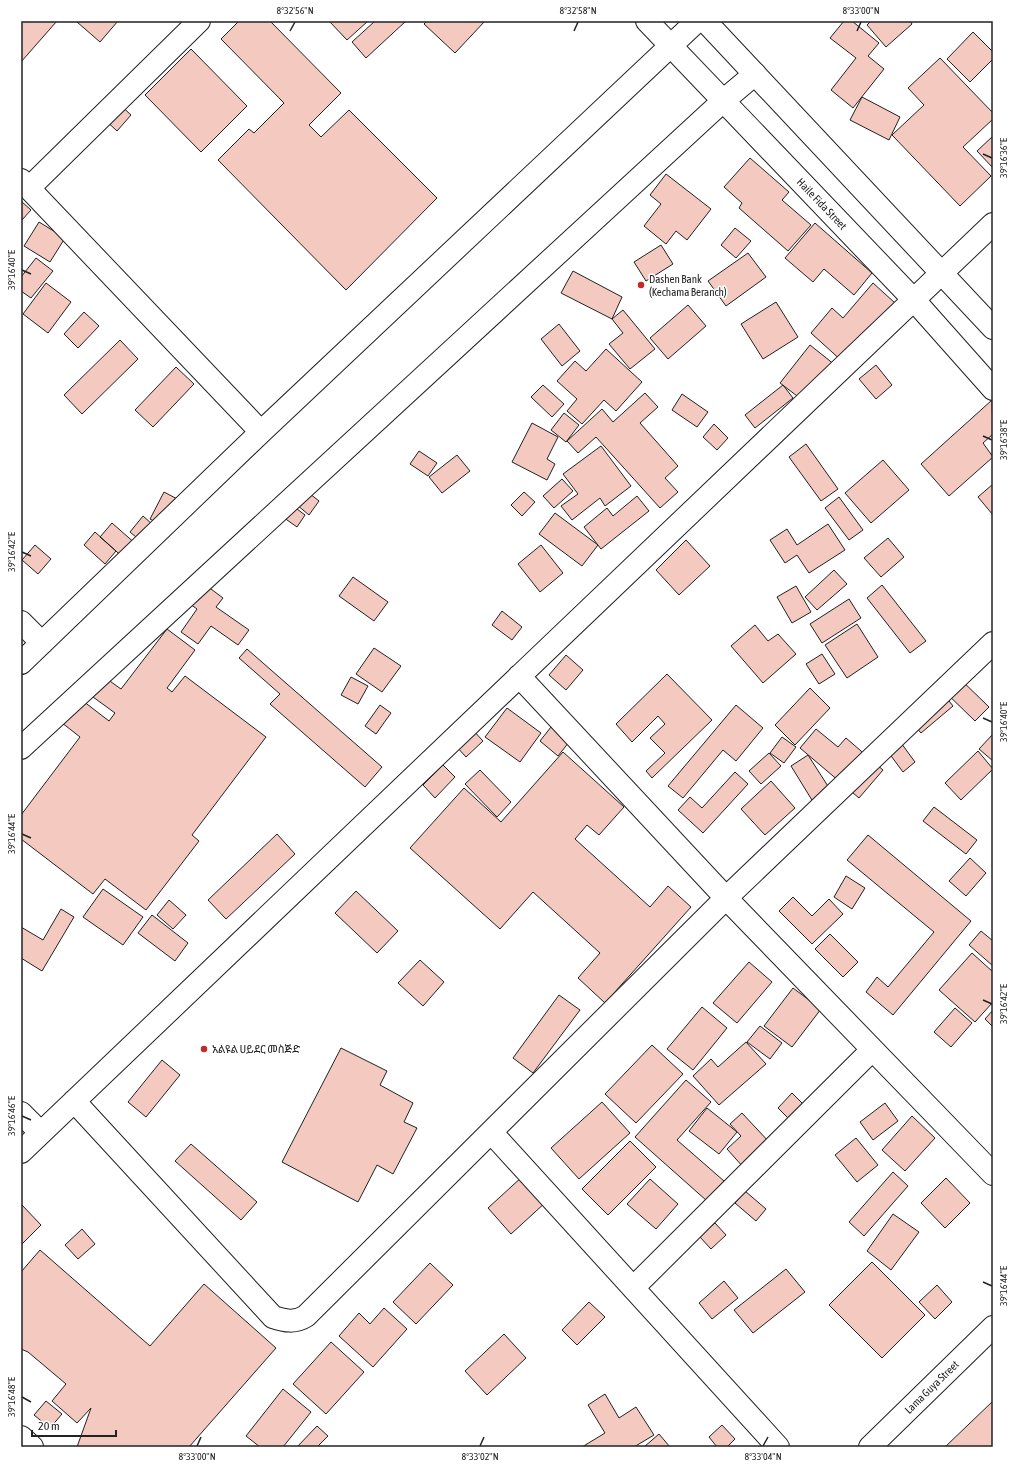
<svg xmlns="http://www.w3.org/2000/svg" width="1014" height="1468" viewBox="0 0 1014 1468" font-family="'Asap Condensed','Noto Sans Ethiopic',sans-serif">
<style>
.building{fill:#f3c9c0;stroke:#222}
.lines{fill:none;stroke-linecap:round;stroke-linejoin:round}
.minor-casing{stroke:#222;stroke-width:24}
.tertiary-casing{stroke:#222;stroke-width:24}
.minor{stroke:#fff;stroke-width:22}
.tertiary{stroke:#fff;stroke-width:22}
.ticks{fill:none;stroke:#222;stroke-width:1.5}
.poi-dot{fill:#c62828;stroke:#fff;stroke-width:1.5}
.labels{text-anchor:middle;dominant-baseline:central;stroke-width:3;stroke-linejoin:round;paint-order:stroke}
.street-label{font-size:11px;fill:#222;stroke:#fff}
.poi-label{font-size:11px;fill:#222;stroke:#fff;text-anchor:start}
.neatline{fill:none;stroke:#222;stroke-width:1.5}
.ticks-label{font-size:10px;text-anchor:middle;fill:#222}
</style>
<rect width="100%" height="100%" fill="#fff"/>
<path class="building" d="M21,21H57L21,62Z
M78,21H118L100,42L77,22Z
M239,21H270L341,93L309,125L321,137L349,110L437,198L346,290L218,160L249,129L254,133L284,103L221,39Z
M329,21H368L347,40Z
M375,21H406L366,58L352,42Z
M427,21H485L455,53L424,24Z
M844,21H852L879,43L868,56L884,69L853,108L831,90L856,58L830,38Z
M871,21H910L912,24L886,47L867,25Z
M973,32L993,52V59L970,82L947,59Z
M191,49L247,106L201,152L145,95Z
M940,58L993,113V119L963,147L991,176L960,206L892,135L924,105L908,88Z
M862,97L900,117L889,140L850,120Z
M117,102L131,115L117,131L102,117Z
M993,136V168L977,151Z
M750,158L789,192L782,200L811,225L788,251L739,208L742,203L724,187Z
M666,174L711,209L687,240L676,231L666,244L644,226L661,204L650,195Z
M21,201L31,210L21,221Z
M39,222L65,238L50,262L24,246Z
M815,223L872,273L854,295L824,269L813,282L785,258Z
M735,228L751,241L736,258L721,245Z
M661,245L673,264L646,281L634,262Z
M748,253L766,277L726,306L708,281Z
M36,258L53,271L31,298L21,291V277Z
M573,271L622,297L612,319L561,293Z
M46,283L71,302L48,333L23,314Z
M873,283L895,303L843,362L811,333L832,308L843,318Z
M776,302L798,337L763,359L741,324Z
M688,305L706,326L668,359L650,338Z
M623,310L655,349L630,369L609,344L623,333L612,319Z
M84,312L99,326L78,348L64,334Z
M559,324L580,351L562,366L541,339Z
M120,340L138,359L82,414L64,395Z
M810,345L835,365L805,402L780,383Z
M606,349L642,382L616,411L604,400L582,424L567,411L577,399L557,381L575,361L586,371Z
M876,365L892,385L876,399L859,379Z
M176,367L194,384L153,427L135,410Z
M543,385L564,404L552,417L531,397Z
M783,385L793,398L755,428L745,415Z
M645,393L658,407L640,423L678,466L665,478L678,492L660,508L596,437L578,453L567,441L602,409L613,422Z
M682,394L708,412L697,427L672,410Z
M992,400L993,434L983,443L993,457L949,496L921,464Z
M564,413L579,425L566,442L551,430Z
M532,423L558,437L547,459L555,464L547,480L512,462Z
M714,424L728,438L717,450L703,437Z
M806,444L838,489L821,501L789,457Z
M601,446L631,486L605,506L600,498L572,520L561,506L578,494L563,474Z
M419,451L437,463L428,476L410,464Z
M457,455L470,471L442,493L429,477Z
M883,460L909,490L871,523L845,493Z
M562,479L573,491L554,508L543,496Z
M993,484V515L978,497Z
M300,486L319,501L309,515L290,499Z
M164,492L183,502L169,529L150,519Z
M524,492L535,502L522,516L511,505Z
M637,496L649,511L601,549L584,527L607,508L613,516Z
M839,497L863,530L849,540L825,508Z
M289,503L305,515L297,527L280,515Z
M555,513L598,545L582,566L539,534Z
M143,516L161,532L148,547L130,532Z
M112,523L137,545L125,559L100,537Z
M828,524L845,550L809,573L797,555L785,563L770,540L787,529L797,545Z
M95,532L116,551L105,564L84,545Z
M888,538L904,557L881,577L864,558Z
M686,540L710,566L679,595L656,570Z
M35,545L51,559L38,574L22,560Z
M541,545L563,573L540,592L518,564Z
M834,570L847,584L817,610L805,597Z
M195,577L223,598L216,607L249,630L238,645L211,626L198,644L181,632L197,609L180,597Z
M353,577L388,602L374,621L339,596Z
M882,585L926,641L910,653L867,598Z
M796,586L811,612L792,623L777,597Z
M849,599L861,618L822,643L810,624Z
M502,611L522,627L512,640L492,625Z
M857,624L878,657L847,678L825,645Z
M755,625L768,641L778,634L796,654L763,683L731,646Z
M167,629L195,650L167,688L172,692L185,676L266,737L192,835L199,841L146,910L105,879L93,894L21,839V815L80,737L52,715L70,691L109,721L115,713L93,697L107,679L121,689Z
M374,648L401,666L382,692L356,674Z
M247,649L382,767L365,787L270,704L280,694L239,658Z
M822,654L835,674L819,684L806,664Z
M566,655L583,670L566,690L549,675Z
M667,674L712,720L652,778L646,771L665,753L650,738L665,724L658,716L632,742L616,724Z
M955,674L989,707L975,721L941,688Z
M351,677L368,686L358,704L341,695Z
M810,688L830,708L795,745L775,725Z
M939,688L953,706L921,733L906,715Z
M380,705L391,713L376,734L365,726Z
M736,705L763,728L736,761L723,750L683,798L668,786Z
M507,708L541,733L520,762L485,737Z
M551,727L569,742L558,756L540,741Z
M472,729L483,741L466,757L455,745Z
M816,729L838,747L846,738L883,770L859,798L800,748Z
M893,732L915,762L903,772L880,741Z
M993,734V761L979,749Z
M782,737L796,747L784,763L770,753Z
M978,751L993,769L961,800L945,783Z
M563,752L624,807L599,835L587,825L575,839L650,907L668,886L691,907L605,1003L578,978L600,953L533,892L500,929L410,848L464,788L501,822Z
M769,753L781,766L761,784L749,771Z
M808,755L833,794L815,805L791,766Z
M443,765L455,777L435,798L423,785Z
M480,770L511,802L497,817L465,784Z
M735,772L748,784L703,833L678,810L690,797L702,808Z
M771,781L795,808L765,835L741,809Z
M934,807L977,840L966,854L923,821Z
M277,834L295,854L226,919L208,900Z
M868,835L971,921L893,1015L866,992L877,977L888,987L934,932L847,860Z
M970,858L986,873L966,896L949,881Z
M846,876L865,888L852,909L834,897Z
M103,889L143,917L123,945L83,917Z
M356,891L398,931L377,953L335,913Z
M793,897L812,916L829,899L843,914L812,944L779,911Z
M169,900L186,915L173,929L157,915Z
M61,909L74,917L42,971L21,958V927L43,940Z
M152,915L188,943L175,961L138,933Z
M981,931L993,941V966L969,945Z
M830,934L858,962L843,977L815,949Z
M972,953L993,972V1002L975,1022L939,990Z
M420,960L444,982L423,1006L398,983Z
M749,962L772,982L737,1023L713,1003Z
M793,988L821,1009L792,1047L764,1026Z
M559,995L580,1010L533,1073L513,1058Z
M702,1007L727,1028L693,1070L667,1049Z
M955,1008L972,1023L951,1047L934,1032Z
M993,1010V1027L985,1019Z
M760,1026L782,1043L770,1059L747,1042Z
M746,1042L766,1064L719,1105L693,1076L711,1059L718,1067Z
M652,1045L683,1074L636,1123L605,1094Z
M341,1048L387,1071L380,1085L413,1103L404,1122L417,1128L393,1174L377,1165L358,1202L282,1162Z
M162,1060L180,1075L146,1117L128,1102Z
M686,1080L711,1102L677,1140L724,1181L707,1201L635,1137Z
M792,1093L805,1106L791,1121L778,1108Z
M602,1102L630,1133L579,1179L551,1148Z
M885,1103L898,1121L873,1140L860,1122Z
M707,1108L737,1132L719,1154L689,1131Z
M742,1113L770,1143L744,1168L727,1149L741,1136L730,1124Z
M912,1116L935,1138L905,1171L882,1150Z
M856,1138L878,1165L857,1182L835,1155Z
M630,1141L656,1167L608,1215L582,1189Z
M191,1144L257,1202L241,1220L175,1161Z
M893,1172L908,1186L864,1236L849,1222Z
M523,1176L546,1202L511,1234L488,1208Z
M946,1178L970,1203L945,1228L921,1203Z
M650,1179L678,1204L656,1229L627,1204Z
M745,1191L766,1209L756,1221L735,1203Z
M21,1204L41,1225L21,1245Z
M893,1214L919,1232L891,1270L867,1251Z
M715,1223L726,1235L711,1249L699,1236Z
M82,1229L95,1244L78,1259L65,1245Z
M40,1250L150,1346L204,1284L276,1348L189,1447H77L91,1408L77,1423L52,1401L66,1384L28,1352L21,1349V1272Z
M872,1262L925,1315L882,1358L829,1305Z
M430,1263L453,1285L416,1324L393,1302Z
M786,1269L805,1292L753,1333L734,1310Z
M724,1281L738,1298L712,1319L699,1303Z
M937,1285L952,1302L935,1319L919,1302Z
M589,1302L605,1317L577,1345L562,1330Z
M384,1308L407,1329L373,1367L339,1336L359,1313L370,1324Z
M504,1334L526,1358L487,1395L465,1371Z
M331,1342L364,1372L326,1414L293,1384Z
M283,1389L311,1412L283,1447H260L246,1436Z
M605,1394L619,1418L636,1407L654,1435L634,1447H582L605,1433L588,1405Z
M46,1401L62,1414L50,1428L34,1415Z
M993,1401V1447H945Z
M722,1425L735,1439L727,1447H717L709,1437Z
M317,1426L328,1436L317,1447H297Z
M659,1434L670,1447H644Z"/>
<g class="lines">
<defs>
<path id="minor" d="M21,180L261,432
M29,188L199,21
M21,622L42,643
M21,663L261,432L697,21
M519,676L726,898L993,1174
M21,748L723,101L755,74
M74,1101L273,1317C285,1321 295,1323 306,1316L726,898L993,643
M21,1113L41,1133
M491,1132L778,1447
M21,1152L993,224
M633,1288L872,1050
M21,1437L32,1447"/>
<g id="tertiary">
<path id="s1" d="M647,21L913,299L993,389"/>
<path d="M705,21L993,328"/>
<path id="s2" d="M870,1447L993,1327"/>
</g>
</defs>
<use href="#minor" class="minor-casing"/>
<use href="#tertiary" class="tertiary-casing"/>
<use href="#minor" class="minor"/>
<use href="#tertiary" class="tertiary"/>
</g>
<path class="ticks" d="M290,31L295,22M574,31L578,22M857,31L861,22M983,154L992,158M22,270L31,274M983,436L992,440M22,552L31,556M983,718L992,722M22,834L31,838M983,1000L992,1004M22,1116L31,1120M983,1282L992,1286M22,1397L31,1402M197,1446L201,1437M480,1446L484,1437M763,1446L768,1437"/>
<g class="poi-dot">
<circle cx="641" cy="285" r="4"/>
<circle cx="204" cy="1049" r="4"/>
</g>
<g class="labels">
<g class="street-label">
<text stroke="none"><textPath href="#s1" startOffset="253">Haile Fida Street</textPath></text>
<text stroke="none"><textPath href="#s2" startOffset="86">Lama Guya Street</textPath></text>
</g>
<g class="poi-label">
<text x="649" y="279">Dashen Bank<tspan x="649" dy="13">(Kechama Beranch)</tspan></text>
<text x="212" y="1049">አልዩል ሀይደር መስጅድ</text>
</g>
</g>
<rect width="1014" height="1468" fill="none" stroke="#ffffff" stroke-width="44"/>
<path d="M32 1430v6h84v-6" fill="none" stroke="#222222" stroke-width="2"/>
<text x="38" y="1430" font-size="12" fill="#222222" stroke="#ffffff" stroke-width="3" paint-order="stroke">20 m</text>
<rect x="22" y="22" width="970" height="1424" class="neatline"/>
<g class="ticks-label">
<text x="295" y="14">8°32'56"N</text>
<text x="578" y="14">8°32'58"N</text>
<text x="861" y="14">8°33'00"N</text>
<text transform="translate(1003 158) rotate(-90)" y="4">39°16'36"E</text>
<text transform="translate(11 270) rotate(-90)" y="4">39°16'40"E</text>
<text transform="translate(1003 440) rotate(-90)" y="4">39°16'38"E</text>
<text transform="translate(11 552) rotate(-90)" y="4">39°16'42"E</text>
<text transform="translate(1003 722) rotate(-90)" y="4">39°16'40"E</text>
<text transform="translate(11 834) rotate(-90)" y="4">39°16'44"E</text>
<text transform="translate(1003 1004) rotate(-90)" y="4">39°16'42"E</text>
<text transform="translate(11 1116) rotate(-90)" y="4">39°16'46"E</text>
<text transform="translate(1003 1286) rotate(-90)" y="4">39°16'44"E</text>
<text transform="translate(11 1397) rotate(-90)" y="4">39°16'48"E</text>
<text x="197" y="1460">8°33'00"N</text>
<text x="480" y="1460">8°33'02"N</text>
<text x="763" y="1460">8°33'04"N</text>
</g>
</svg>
